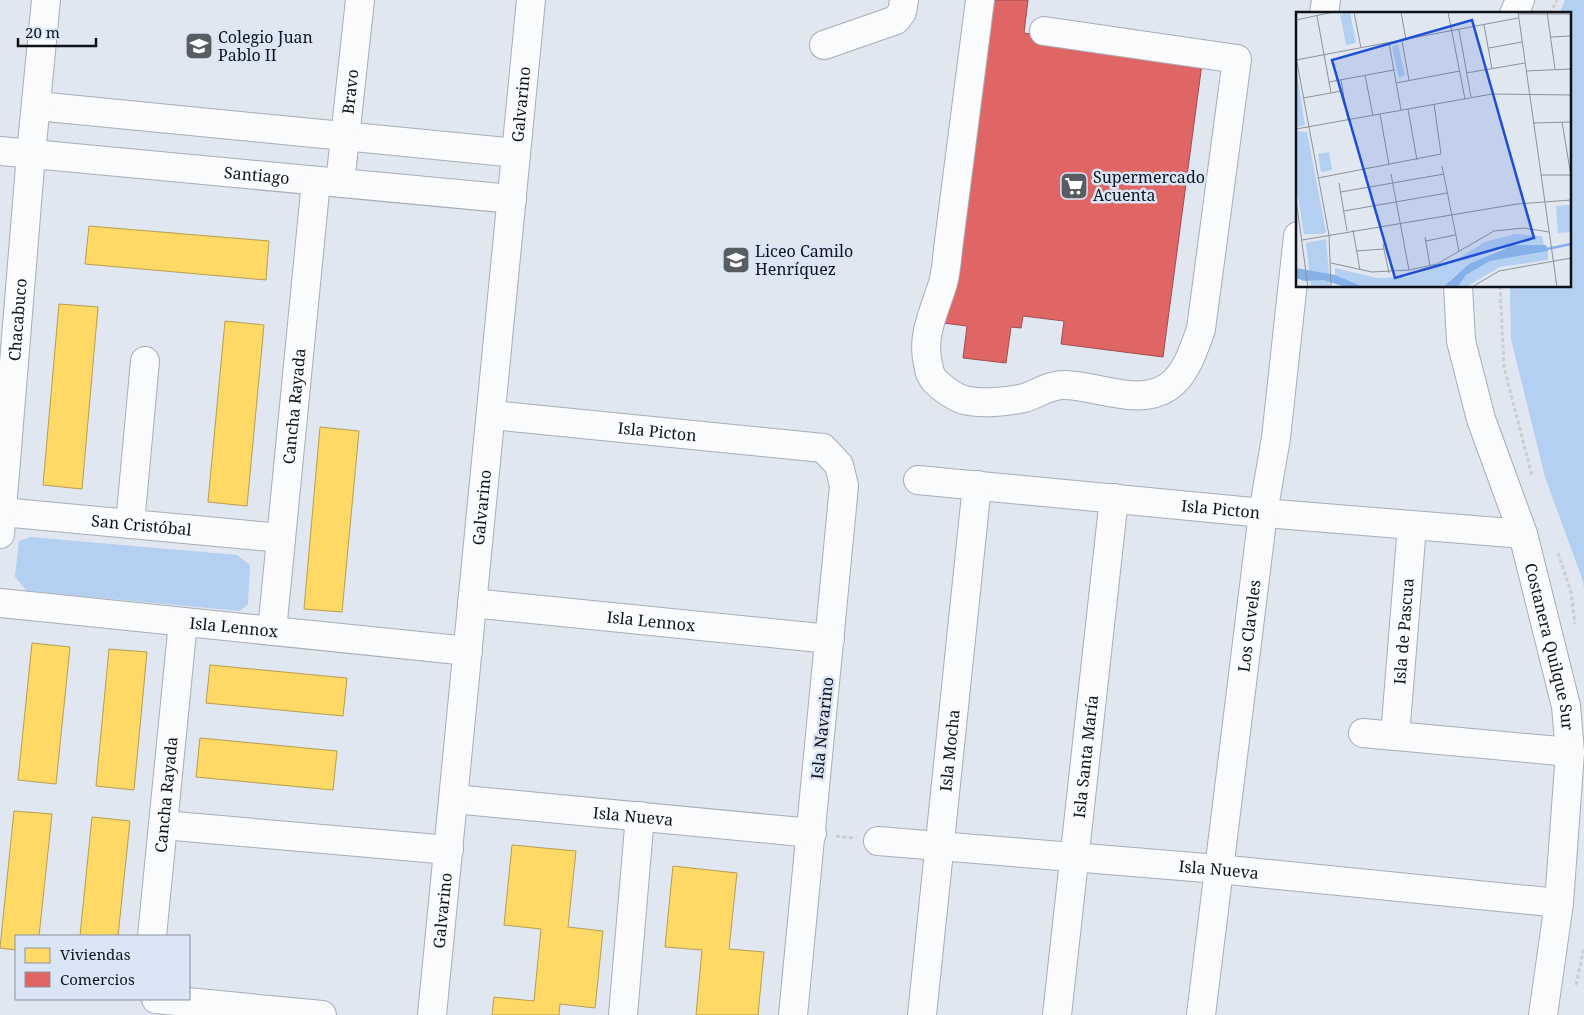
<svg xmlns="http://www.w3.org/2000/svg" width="1584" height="1015" viewBox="0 0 1584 1015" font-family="'Noto Serif',serif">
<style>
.park{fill:#b3cff2}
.homes{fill:#ffd966;stroke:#b79e4f}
.shops{fill:#e06666;stroke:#a14d4f}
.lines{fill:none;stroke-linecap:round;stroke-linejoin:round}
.minor-casing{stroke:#a8adb5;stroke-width:30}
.major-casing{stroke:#a8adb5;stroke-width:30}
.path{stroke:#ccced0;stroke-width:3;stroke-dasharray:4 2.5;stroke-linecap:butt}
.minor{stroke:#fafbfd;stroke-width:28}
.major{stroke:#fafbfd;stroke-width:28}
.labels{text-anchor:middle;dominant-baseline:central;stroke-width:5;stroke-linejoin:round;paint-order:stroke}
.poi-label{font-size:16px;fill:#0f1319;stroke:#dae6f6;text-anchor:start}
.street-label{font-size:16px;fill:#0f1319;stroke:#dae6f6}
.inset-river{fill:none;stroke:#85b0e8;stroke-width:2.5}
.inset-road{fill:none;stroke:#8c929a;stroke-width:1}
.view{fill:#1d4ed8;fill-opacity:0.15;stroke:#1d4ed8;stroke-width:2.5}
.inset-edge{fill:none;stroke:#0f1319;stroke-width:2.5}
</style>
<rect width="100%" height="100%" fill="#e0e7f0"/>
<path class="park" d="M1565,0H1584V589L1583,581L1545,477L1511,339L1510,286H1570V14H1559Z
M30,537L237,555L250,565L248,604L240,611L27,591L15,577L19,541Z"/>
<path class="homes" d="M89,226L269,241L266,280L85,264Z
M59,304L98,307L82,489L43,485Z
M225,321L264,325L247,506L208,502Z
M320,427L359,431L342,612L304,609Z
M32,643L70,647L56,784L18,780Z
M109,649L147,652L134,790L96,786Z
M210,665L347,678L343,716L206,703Z
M200,738L337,751L333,790L196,777Z
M14,811L52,814L39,936H16V950L0,948Z
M92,817L130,821L118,936H80Z
M512,845L576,851L568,927L603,931L595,1008L560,1004L559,1015H492L494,997L534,1001L541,929L504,925Z
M673,866L737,873L729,949L764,952L758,1015H696L702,950L665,947Z"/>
<path class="shops" d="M986,0H1028L1024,33L1203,56L1163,357L1061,344L1064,321L1023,316L1021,328L1011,327L1006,363L963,358L967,326L943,323Z"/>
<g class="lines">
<defs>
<g id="minor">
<path d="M980,0L948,249C947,260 946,272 943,283C935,310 921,335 928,364C929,367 929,372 931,375C935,384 954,397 964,400C980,404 1008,402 1024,398C1038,394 1048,385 1064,385C1096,385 1138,407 1168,387C1186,375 1194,349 1201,329L1237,59L1044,31"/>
<path d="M1324,14L1326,0"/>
<path d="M1514,14L1520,0"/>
<path d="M824,45L896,20L902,12L904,0"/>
<path d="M37,106L516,153"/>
<path id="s1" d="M0,151L512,199"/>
<path id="s2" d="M340,183L360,0"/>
<path id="s3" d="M1458,286L1461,341L1481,419L1523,534L1566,706L1570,752L1559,903L1543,1015"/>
<path id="s4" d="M492,415L823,448L839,465L844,486L793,1015"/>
<path id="s5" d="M918,480L1263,513L1523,534"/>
<path id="s6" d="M2,512L281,538"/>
<path d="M130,524L145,361"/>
<path id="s7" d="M0,534L31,154L46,0"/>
<path id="s8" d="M0,603L468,651"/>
<path id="s9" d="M472,603L830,639"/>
<path id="s10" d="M272,631L316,181"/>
<path d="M1363,733L1570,752"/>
<path id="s11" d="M1395,736L1412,526"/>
<path id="s12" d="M454,799L812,833"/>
<path d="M163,825L449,850"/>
<path id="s13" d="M878,841L1218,869L1559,903"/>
<path id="s14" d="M152,936L183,622"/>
<path d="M156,999L322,1015"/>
<path d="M623,1015L640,816"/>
<path id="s15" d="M922,1015L977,485"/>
<path id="s16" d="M1057,1015L1114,498"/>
<path id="s17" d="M1201,1015L1263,513L1276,438L1298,236"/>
</g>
<g id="major">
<path id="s18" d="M432,1015L531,0"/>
</g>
</defs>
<use href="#minor" class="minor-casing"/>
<use href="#major" class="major-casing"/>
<path class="path" d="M1550,14L1557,0
M1500,286L1504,367L1532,476
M1558,553L1571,592L1575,624
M836,836L853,838
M1576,985L1584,947"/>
<use href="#minor" class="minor"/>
<use href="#major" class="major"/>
</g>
<defs>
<symbol id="school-square" viewBox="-11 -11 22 22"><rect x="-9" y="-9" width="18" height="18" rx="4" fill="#585d64" stroke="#dae6f6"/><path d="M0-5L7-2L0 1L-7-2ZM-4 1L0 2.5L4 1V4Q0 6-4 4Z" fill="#fff"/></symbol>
<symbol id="supermarket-square" viewBox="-11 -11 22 22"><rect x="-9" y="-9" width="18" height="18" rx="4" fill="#585d64" stroke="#dae6f6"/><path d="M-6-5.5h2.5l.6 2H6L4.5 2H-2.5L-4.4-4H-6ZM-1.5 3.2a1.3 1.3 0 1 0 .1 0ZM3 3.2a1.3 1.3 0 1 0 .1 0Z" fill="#fff"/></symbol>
</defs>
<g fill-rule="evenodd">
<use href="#school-square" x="183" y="30" width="32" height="32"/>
<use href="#supermarket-square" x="1058" y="170" width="32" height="32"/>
<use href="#school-square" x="720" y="244" width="32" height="32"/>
</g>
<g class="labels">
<g class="poi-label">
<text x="218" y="37">Colegio Juan<tspan x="218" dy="18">Pablo II</tspan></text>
<text x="1093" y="177">Supermercado<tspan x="1093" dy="18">Acuenta</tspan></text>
<text x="755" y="251">Liceo Camilo<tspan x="755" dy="18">Henríquez</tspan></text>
</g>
<g class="street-label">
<text stroke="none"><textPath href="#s2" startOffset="92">Bravo</textPath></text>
<text stroke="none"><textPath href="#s18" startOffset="915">Galvarino</textPath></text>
<text stroke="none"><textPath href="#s1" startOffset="258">Santiago</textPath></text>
<text stroke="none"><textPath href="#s7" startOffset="215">Chacabuco</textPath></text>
<text stroke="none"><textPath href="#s10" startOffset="226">Cancha Rayada</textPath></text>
<text stroke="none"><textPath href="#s4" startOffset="166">Isla Picton</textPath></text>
<text stroke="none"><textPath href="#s18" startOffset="510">Galvarino</textPath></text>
<text stroke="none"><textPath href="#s5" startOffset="304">Isla Picton</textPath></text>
<text stroke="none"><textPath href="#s6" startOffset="140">San Cristóbal</textPath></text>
<text stroke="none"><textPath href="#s9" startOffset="180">Isla Lennox</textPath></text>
<text stroke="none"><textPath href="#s17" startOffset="392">Los Claveles</textPath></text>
<text stroke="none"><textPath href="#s8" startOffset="235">Isla Lennox</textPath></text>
<text stroke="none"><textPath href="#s11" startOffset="105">Isla de Pascua</textPath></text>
<text stroke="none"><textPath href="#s3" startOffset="374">Costanera Quilque Sur</textPath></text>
<text transform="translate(822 728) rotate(-84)">Isla Navarino</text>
<text stroke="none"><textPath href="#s15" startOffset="266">Isla Mocha</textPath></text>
<text stroke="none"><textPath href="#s16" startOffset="260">Isla Santa María</textPath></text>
<text stroke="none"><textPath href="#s14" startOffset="142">Cancha Rayada</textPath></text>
<text stroke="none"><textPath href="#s12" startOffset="180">Isla Nueva</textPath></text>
<text stroke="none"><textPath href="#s13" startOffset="342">Isla Nueva</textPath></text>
<text stroke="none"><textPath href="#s18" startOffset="105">Galvarino</textPath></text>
</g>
</g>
<g transform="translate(1296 12)">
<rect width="275" height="275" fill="#e0e7f0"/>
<path d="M54,0L60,31L50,33L44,2ZM102,32L109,63L103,66L96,35ZM0,55L9,113L0,116ZM0,119L11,120L30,220L27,222H8L0,174ZM33,140L36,158L25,160L22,142ZM275,193V220L262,221L260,194ZM219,222L246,224L248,233L204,237L161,262L147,275H68L39,263V256L81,266L111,265L158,249L189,230ZM30,227L34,275H15L10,231ZM252,239V248L204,255L170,275H162L170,263L194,249Z" fill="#b3cff2"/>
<path d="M217,233H250L252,239L194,249L170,263L162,275H147L173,252ZM0,256L39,263L68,275H50L27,268L8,269L0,266Z" fill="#85b0e8"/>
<path class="inset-river" d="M251,237L275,232"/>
<path class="inset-road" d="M58,0L65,36M105,0L110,28M152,0L169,87M222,0L261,275M251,0L259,57M222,2H275M21,4L35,81M0,8L37,0M188,13L196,57M163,18L175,85M255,25L275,24M106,29L113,68M93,31L105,98M193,36L226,30M0,45L33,223L35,275M0,48L222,6M230,59L275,57M170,61L229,51M69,63L77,104M45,68L52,108M33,70L98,58M100,71L164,59M7,86L46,79M112,97L121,148M84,102L93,153M266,110L275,164M237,111L275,110M0,117L196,82L275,83M146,154L163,239M95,162L113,258M245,163H275M22,166L145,142L138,92M43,171L51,219M45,180L148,162M0,187L12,275M48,199L151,181M57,218L64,258M129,225L134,254M6,228L221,192L275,188M130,229L159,223M87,232L93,261M60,239L88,237M35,251L76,260L113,258L141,252L198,219L228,216L253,220M176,275L203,259L275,246"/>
<path class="view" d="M176,8L238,226L99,266L36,48Z"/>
<rect width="275" height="275" class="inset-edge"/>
</g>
<rect x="15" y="935" width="175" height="65" fill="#dae6f6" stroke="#89929e"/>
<rect x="25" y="948" width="25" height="15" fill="#ffd966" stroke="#89929e"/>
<text x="60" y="960" font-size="15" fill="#0f1319">Viviendas</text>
<rect x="25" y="972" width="25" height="15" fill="#e06666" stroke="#89929e"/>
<text x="60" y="985" font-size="15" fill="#0f1319">Comercios</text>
<path d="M18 38v8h78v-8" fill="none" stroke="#0f1319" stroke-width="2.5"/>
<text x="25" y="38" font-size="15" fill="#0f1319" stroke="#dae6f6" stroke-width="4" paint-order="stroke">20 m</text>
</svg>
